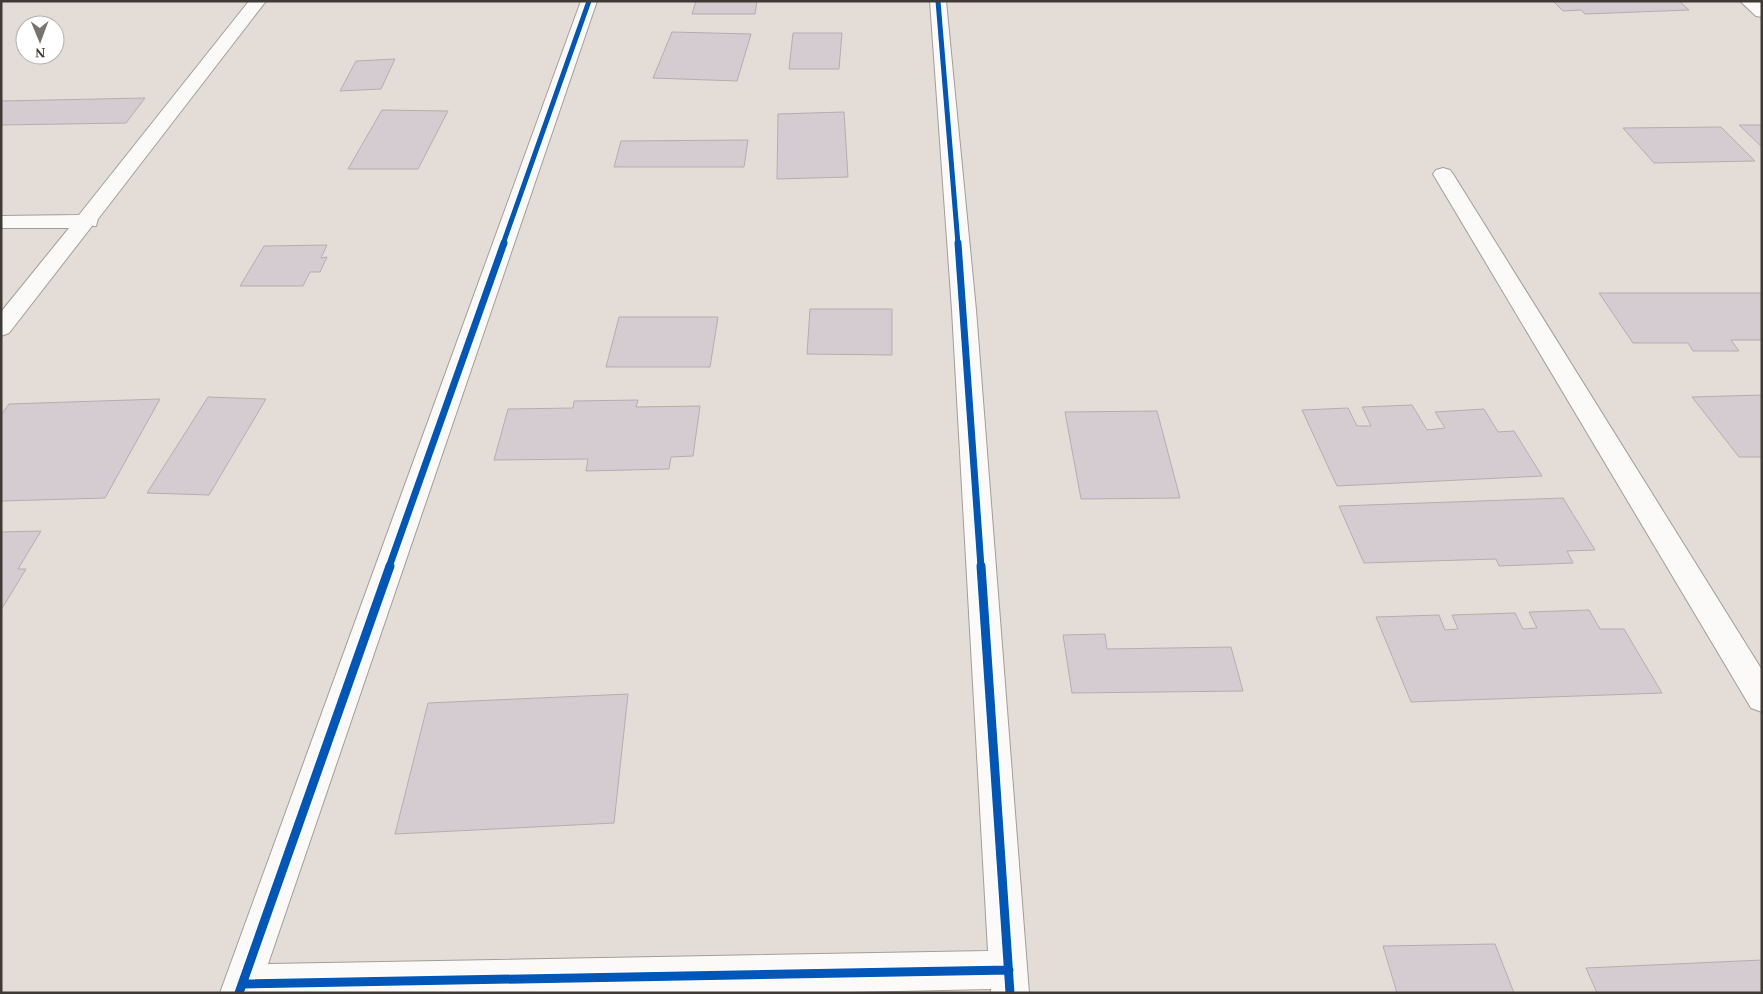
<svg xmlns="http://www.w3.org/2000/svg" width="1763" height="994" viewBox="0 0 1763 994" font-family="'Times New Roman',serif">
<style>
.building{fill:#d4ccd1;stroke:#b3afaf}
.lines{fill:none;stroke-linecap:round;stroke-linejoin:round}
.minor-casing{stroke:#a29d98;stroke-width:2}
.minor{fill:#fbfaf9;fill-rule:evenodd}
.cycleway-far2-casing{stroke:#fff;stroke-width:7}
.cycleway-far1-casing{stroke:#fff;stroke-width:10}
.cycleway-casing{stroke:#fff;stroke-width:12}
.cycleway-far2{stroke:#0057b8;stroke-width:5}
.cycleway-far1{stroke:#0057b8;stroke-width:7}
.cycleway{stroke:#0057b8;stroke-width:9}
</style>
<rect width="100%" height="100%" fill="#e4ddd7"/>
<path class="building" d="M696,1H757L755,14H692Z
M1553,1H1679L1689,10L1585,14L1581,10L1563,11Z
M672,32L751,34L737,81L653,78Z
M793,33H842L839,69H789Z
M395,59L381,89L340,91L356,61Z
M145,98L126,123L1,125V101Z
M382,110L448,111L418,169H348Z
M844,112L848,177L777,179L778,114Z
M1739,125H1762V147Z
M1721,127L1755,161L1654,163L1623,128Z
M748,140L744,167H614L621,141Z
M327,245L321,258L327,257L320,272H310L303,286H240L264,246Z
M1599,293H1762V340H1731L1739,351H1693L1688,343H1633Z
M810,309H892V355L807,354Z
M619,317H718L710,367H606Z
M1762,395V457H1739L1692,397Z
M208,397L266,399L209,495L147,493Z
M160,399L105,498L1,501V415L9,404Z
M638,400L636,407L700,406L693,456L671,457L669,469L586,471L588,459L494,460L508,409L573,408L574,401Z
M1412,405L1427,430L1445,428L1435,412L1484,409L1498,432L1514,431L1542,476L1337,486L1302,410L1348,408L1357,426H1371L1362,407Z
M1157,411L1180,498L1081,499L1065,412Z
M1563,498L1595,550L1567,551L1573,563L1499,566L1496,559L1364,563L1339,506Z
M41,531L18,569H26L1,610V532Z
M1589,610L1600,629H1624L1662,693L1411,702L1376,617L1439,615L1445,630L1458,629L1452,615L1515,613L1523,629L1537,628L1529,612Z
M1105,634L1107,649L1231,647L1243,691L1072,693L1063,635Z
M628,694L614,823L395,834L428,703Z
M1495,944L1514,993H1397L1383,946Z
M1762,960V993H1597L1586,968Z"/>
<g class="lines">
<defs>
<path id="minor" d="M249,1H266L98,219L96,226H92L9,333L1,336V312L69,228H1V216L79,215Z
M581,1H597L268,964L988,951L952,310L930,1H946L976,310L1029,993H991V989L804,993H220Z
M1740,1H1759L1762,4V17L1756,16Z
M1443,168L1450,170L1453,174L1762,670V712L1751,708L1433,174L1436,170Z"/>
</defs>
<use href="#minor" class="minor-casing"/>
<use href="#minor" class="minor"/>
<defs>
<path id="cycleway-far2" d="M938,1L958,244
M503,244L589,1"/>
<path id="cycleway-far1" d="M958,243L981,567
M389,567L504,243"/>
<path id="cycleway" d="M981,566L1010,993
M242,984L1009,970
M239,993L390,566"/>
</defs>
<use href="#cycleway-far2" class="cycleway-far2-casing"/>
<use href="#cycleway-far1" class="cycleway-far1-casing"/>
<use href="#cycleway" class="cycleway-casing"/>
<use href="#cycleway-far2" class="cycleway-far2"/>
<use href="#cycleway-far1" class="cycleway-far1"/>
<use href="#cycleway" class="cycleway"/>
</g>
<rect width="1763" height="994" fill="none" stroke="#3f3a35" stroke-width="5"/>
<g transform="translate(40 40) rotate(179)"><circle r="24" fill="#ffffff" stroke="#b2b0ae"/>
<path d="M0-4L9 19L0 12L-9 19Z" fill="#79736e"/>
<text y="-8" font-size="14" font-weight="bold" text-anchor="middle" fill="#3f3a35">N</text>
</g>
</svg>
